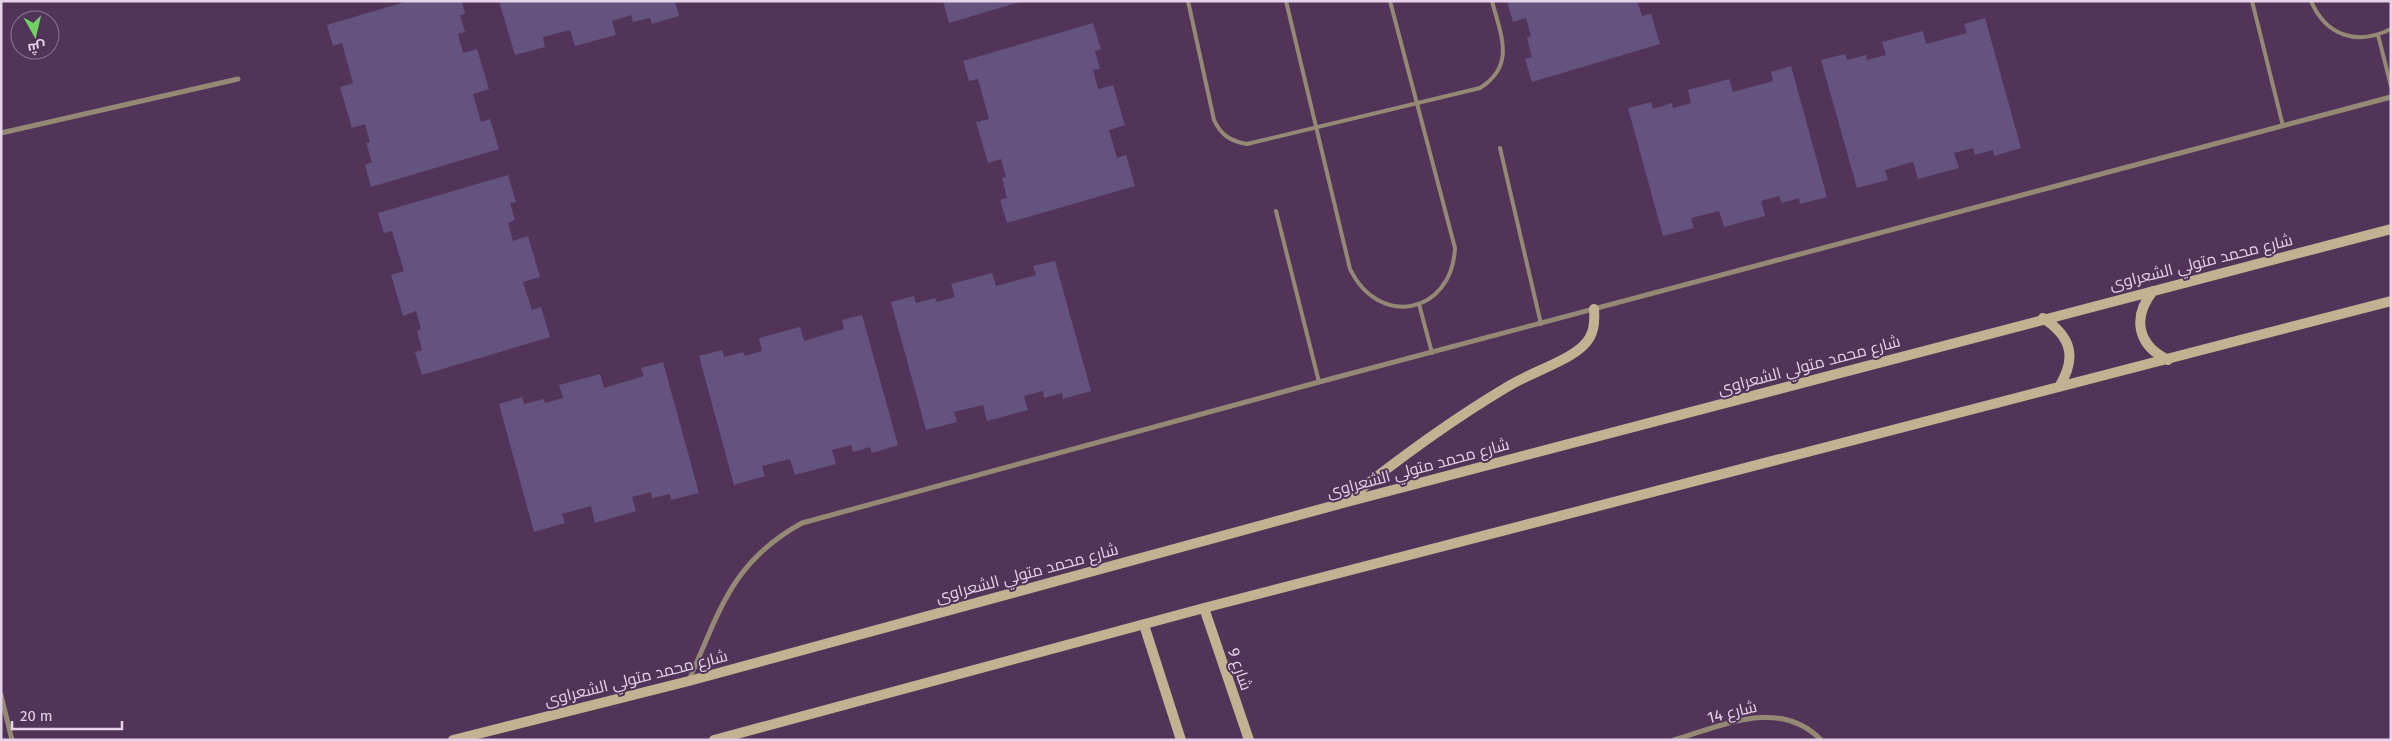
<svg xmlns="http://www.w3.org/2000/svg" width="2392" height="741" viewBox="0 0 2392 741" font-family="'Fira Sans',Cairo,sans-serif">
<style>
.building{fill:#63537e}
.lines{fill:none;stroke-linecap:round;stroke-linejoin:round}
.lane{stroke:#948975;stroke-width:4}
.street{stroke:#948975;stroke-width:5}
.secondary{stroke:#c3b191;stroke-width:10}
.labels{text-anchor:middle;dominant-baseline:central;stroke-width:4;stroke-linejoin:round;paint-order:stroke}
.street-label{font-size:16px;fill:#e5d3e9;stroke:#523458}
</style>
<rect width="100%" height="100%" fill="#523458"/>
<path class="building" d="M408,1H462L465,14L460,15L465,32L458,34L463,53L477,49L489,89L473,94L481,122L490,119L499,149L371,187L365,165L372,162L366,143L370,142L365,124L352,128L340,87L353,83L342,43L333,46L327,25Z
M499,1H675L679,16L652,24L650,18L633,22L631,15L612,21L616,35L575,46L570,30L543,37L545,47L515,55Z
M943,1H1020V2L949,23Z
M1507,1H1637L1642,16L1651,14L1660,44L1532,82L1525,59L1532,57L1527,38L1531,36L1526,18L1513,22Z
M1985,18L2021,148L1994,156L1993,150L1975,155L1973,148L1954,153L1959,168L1918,179L1913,162L1885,170L1888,180L1857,188L1821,60L1845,54L1847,60L1866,55L1867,60L1886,55L1882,42L1923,31L1926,44L1967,33L1964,24Z
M1093,23L1101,49L1095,51L1100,69L1093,70L1098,89L1113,85L1125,125L1109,130L1117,158L1126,155L1135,186L1007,223L1000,200L1007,198L1002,178L1006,177L1001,159L988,163L976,122L989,119L978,79L969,81L963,61Z
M1791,66L1827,197L1800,204L1799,198L1782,203L1779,196L1761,201L1765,216L1724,227L1719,211L1691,218L1694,228L1663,236L1628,108L1651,102L1653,109L1672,103L1673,108L1691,103L1688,90L1729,79L1733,92L1773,81L1771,72Z
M508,175L516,202L510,203L515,220L508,223L513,241L528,236L540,277L523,282L532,310L541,307L550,337L422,375L415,352L422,350L417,331L421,329L416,311L403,316L391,275L404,271L392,231L384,233L378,213Z
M1055,261L1091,391L1063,399L1062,393L1044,398L1043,391L1024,396L1028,410L987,421L983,405L954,412L957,422L926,430L891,302L914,296L916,303L935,298L937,302L955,297L951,284L992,273L996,286L1036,275L1033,266Z
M862,315L898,445L872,453L870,447L853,452L851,445L832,450L836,464L795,475L790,459L762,466L765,476L734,485L699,356L722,350L724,357L743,352L745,356L762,351L759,338L800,327L804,341L844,329L842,320Z
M663,362L699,493L671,500L670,494L652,498L651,492L632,497L636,511L595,523L591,506L562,514L565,523L534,532L499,404L522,397L524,404L544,399L545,403L563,398L559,385L600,374L604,388L644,376L641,368Z"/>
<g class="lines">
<path class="lane" d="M1188,1L1214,120C1221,135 1230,141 1247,144L1480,88C1516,65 1501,36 1492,1
M1286,1L1350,269C1379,329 1452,314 1455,248L1390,1
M2252,1L2283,126
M2311,1C2326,36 2357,46 2391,29
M2378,35L2391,86
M1500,148L1541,324
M1276,211L1319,382
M1419,304L1432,353"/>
<path class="street" d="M1,133L238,79
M689,680C720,611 731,562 802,523L1319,382L2391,97
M1,695L12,740
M1674,740C1722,726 1780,697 1821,740"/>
<path class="secondary" d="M2153,291C2132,317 2137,345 2168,360
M2043,318C2072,337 2077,358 2059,387
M1346,501C1398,459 1450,421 1507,387C1529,373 1567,362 1584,345C1594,335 1595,323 1594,309
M1204,608L1249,740
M1144,625L1181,740
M453,740L689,681L1343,503L2391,229
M714,740L1204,608L2391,301"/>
</g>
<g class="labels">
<g class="street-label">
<text transform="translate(2201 262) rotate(-14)">شارع محمد متولي الشعراوى</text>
<text transform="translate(1809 365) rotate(-15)">شارع محمد متولي الشعراوى</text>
<text transform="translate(1418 468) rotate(-15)">شارع محمد متولي الشعراوى</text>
<text transform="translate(1027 573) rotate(-15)">شارع محمد متولي الشعراوى</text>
<text transform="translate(1240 669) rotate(71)">شارع 9</text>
<text transform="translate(636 678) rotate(-14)">شارع محمد متولي الشعراوى</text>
<text transform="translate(1732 712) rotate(-14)">شارع 14</text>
</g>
</g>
<rect width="2392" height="741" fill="none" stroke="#e5d3e9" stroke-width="5"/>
<g transform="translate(35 35) rotate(172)"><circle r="24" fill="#523458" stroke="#8d7492"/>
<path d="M0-4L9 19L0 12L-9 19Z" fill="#6ed360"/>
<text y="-8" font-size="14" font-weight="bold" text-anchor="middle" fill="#e5d3e9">ش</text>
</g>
<path d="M12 721v8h110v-8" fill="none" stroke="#e5d3e9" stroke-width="2.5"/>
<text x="20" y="721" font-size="15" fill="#e5d3e9" stroke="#523458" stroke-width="4" paint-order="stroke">20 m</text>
</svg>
